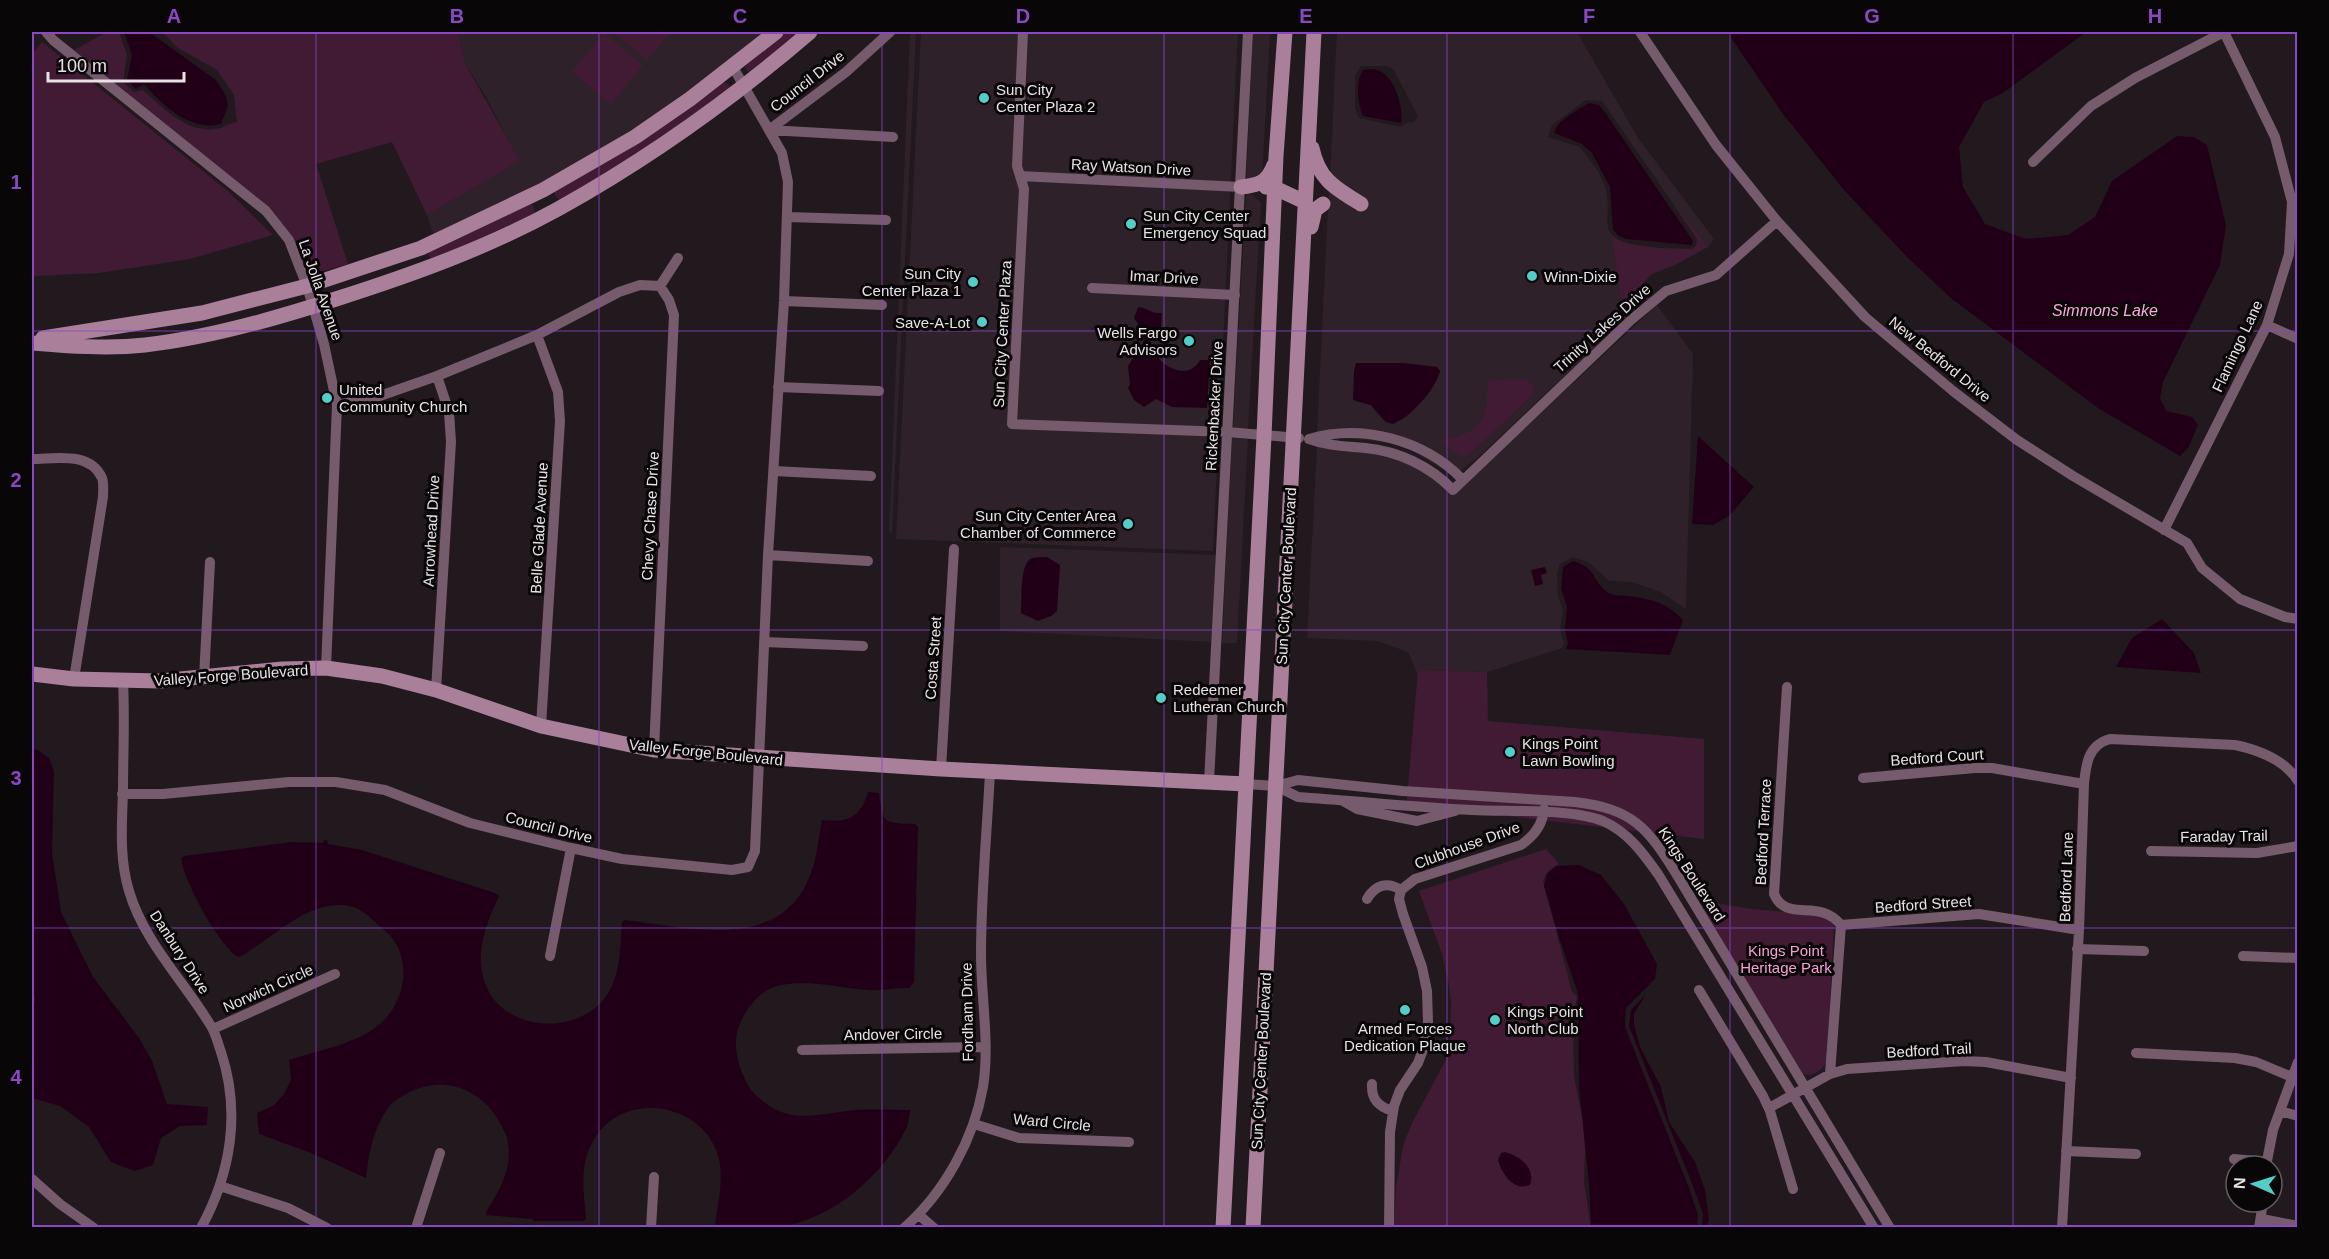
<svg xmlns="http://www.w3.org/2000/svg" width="2329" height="1259" viewBox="0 0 2329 1259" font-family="Helvetica,sans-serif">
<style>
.built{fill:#2f212a;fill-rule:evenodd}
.green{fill:#411b34}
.water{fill:#210017}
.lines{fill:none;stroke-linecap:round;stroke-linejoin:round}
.street{stroke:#755b6b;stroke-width:10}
.secondary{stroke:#a97f99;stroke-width:15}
.grid{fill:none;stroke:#8b47c5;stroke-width:1.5;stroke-opacity:0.55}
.poi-dot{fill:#54cdc8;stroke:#090607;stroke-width:2}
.labels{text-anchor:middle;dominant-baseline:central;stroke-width:6;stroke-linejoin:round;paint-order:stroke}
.street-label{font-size:15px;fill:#e8e2e6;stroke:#090607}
.poi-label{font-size:15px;fill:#e8e2e6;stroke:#090607;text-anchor:start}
.park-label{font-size:15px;fill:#f7a0d7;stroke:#090607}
.water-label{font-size:16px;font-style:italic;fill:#fda7de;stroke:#090607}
.neatline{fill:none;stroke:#8b47c5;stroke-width:2}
.grid-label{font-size:20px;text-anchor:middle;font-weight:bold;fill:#8b47c5}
</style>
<rect width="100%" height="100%" fill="#21191e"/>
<path class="built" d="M458,32H766L675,103L563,174L433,234L427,215L519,161L485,95L466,65Z
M910,32H916L892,533L889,532Z
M921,32H1238L1213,551L896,539Z
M1253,32H1270L1262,178L1246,182Z
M1337,32H1577L1638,138L1714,239L1708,247L1690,228L1602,101L1586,100L1552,125L1548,137L1580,147L1598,171L1606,188L1608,205L1607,223L1609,231L1613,236V246L1621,302H1626L1642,284L1651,297L1627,317L1476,459L1453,476L1402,444L1317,435L1328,207L1331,205L1328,202L1329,190L1363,210L1368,203L1330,177ZM1361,66H1387L1393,69L1418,116L1414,122L1406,123L1400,127L1359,118L1355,108V76ZM1356,363H1402L1437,367V380L1407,417L1393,424L1386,422L1377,414L1371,405L1357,402ZM1488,382L1532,396L1469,455L1442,441L1462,437L1472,432L1482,419L1488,398Z
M1246,193L1252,195L1261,202L1248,430L1233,428Z
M1657,305L1693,354L1686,609L1661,592L1632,582L1609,581L1588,562L1572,557L1560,564L1557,573L1558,596L1563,611L1560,629L1564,643L1562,648L1487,672L1419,670L1418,675L1408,652L1378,641L1307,638L1317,445L1400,453L1449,485L1484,466Z
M1232,438L1248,439L1237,643H1222Z
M1000,547L1216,555L1211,642L1000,631Z"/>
<path class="green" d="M107,32H119L127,55L123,82L134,92L143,90C162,107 186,133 215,129C224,128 228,123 237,122L234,95L217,70L178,48L162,32H458L466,65L520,161L427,215L392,142L316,164L348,264L308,275L294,238L270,208L74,50Z
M613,32H671L647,60Z
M783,32H803L749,73L745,67L747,62Z
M604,33L643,65L611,104L572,72Z
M42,42L229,192L273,235L190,259L99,273L32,276V54Z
M722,82L729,84L730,90L647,149L560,200L555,196V190Z
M528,204L533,205L535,213L508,228L431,259L429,256V250Z
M1673,204L1708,247L1675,265L1652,274L1626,302L1621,303L1613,246V236C1627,249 1673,248 1692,249L1696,246L1697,239Z
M1526,379L1535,387L1532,396L1469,455L1460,456L1441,441C1480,432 1487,422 1488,382L1493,380Z
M1418,670L1487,672L1488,721L1704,739V839L1482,813L1406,810Z
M1546,849L1559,864L1547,872L1543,881L1572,992L1577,996L1573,1018L1574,1076L1583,1123L1585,1150L1584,1182L1591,1227L1394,1228L1396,1188L1403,1146L1411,1125L1450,1052L1451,1002L1449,985L1442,954L1419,891Z
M1714,903L1751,909L1825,915L1834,925L1827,1061C1821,1071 1814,1077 1803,1074L1702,911Z"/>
<path class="water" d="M124,32H149L216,80L226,96L228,106L221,124C191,132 162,105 144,84L136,89L127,80L132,55Z
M1727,32H2086L2003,93L1984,102L1959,147L1963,187L1985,224L2026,239L2068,235L2095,217L2112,181L2177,136L2194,137L2207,145L2226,225L2220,265L2163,382L2160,398L2166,411L2192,417L2198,425L2188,448L2180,456L2098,408L1952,299L1908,258L1845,191L1783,114Z
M1363,70C1367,70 1373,68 1377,70C1394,74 1404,107 1401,123L1363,116C1358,104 1355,82 1363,70Z
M1589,103L1599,105L1606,114L1693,241L1692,245L1626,239L1619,236L1613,230L1610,187L1592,153L1582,144L1554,133C1557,120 1578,110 1589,103Z
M1138,307C1148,308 1152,314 1162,313L1161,327L1152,333C1144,358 1186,387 1200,360H1210L1207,408L1172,407L1156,399L1144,407L1134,400L1128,388L1130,384L1128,366C1140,345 1153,344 1134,318Z
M1356,363H1402L1437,367L1440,371C1434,392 1412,415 1393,424L1386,422L1371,405L1353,400L1354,371Z
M1698,436L1754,487L1729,516L1713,525L1692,524Z
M1047,557L1060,565L1057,611L1051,616L1038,621L1021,613C1022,601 1019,563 1032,558C1036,557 1042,557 1047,557Z
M1573,561C1599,568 1593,586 1611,594C1615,596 1624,595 1629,596C1652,599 1668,603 1683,620L1670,655L1566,649L1568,643L1565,629L1567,607L1561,589L1563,567Z
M1545,567L1547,573L1541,575L1543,584L1535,586L1531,570Z
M2162,619L2194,653L2201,673L2116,667L2132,638Z
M32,749L38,750L49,758L54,771L52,853L61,912L93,977L139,1038L152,1061L167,1104L208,1107L207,1125L180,1126L161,1138L153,1165L135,1171L111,1162L89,1127L60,1106L32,1098V1026L35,997L32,989Z
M868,792L879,793C883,824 883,823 915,824L918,827L914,982L909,988C895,988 882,991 868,990C838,988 807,978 777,986C757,992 742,1013 737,1033C734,1047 738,1064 744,1077C748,1088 755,1095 764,1102C793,1125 822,1113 856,1110C874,1109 892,1110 911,1110C908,1116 909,1122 907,1127C883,1177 830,1221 775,1228C755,1230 734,1228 715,1227C717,1205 724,1182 719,1159C705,1101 620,1088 592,1143C579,1167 584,1193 586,1219L584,1221H534L532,1219L486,1215V1212C499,1191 512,1170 508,1144C508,1138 505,1132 502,1127C485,1091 447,1074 410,1092C402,1096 393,1101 388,1108C373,1129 369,1153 366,1178L311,1153L259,1134L257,1113L274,1105L284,1094L291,1080L289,1060C316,1051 360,1043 381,1023C402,1004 411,970 396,944C391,935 382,928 374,921C364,911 353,904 338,905C307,906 282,929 258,945C251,949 245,955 238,957C218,944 185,883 181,859L184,856L292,842L323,843L324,840H327L328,844L362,850L495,893L499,896C487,922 475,950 484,980C499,1032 578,1038 607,995C621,974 620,947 622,923L624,920C687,927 778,953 809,878C817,860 818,839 822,820C848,823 860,818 868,792Z
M1579,865L1601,875L1624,904L1657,964L1655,979L1626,1008L1625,1027L1689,1188L1698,1215L1697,1227L1591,1226L1589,1183L1579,1087L1578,993L1560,941L1544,886L1547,874L1556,866Z
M1646,994L1634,1014V1024L1640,1047L1661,1087L1669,1122L1695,1162L1705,1190L1709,1220L1706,1227H1702L1703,1214L1693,1186L1629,1026L1631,1010Z
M1505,1152C1520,1156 1536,1168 1530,1185C1514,1192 1502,1174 1498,1160L1501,1153Z"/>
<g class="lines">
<path class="street" d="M46,32L53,40L266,211L289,240L307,286L324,344L337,405L326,668
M890,32L846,72L769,130L893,137
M1023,32L1017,166L1024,189L1012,424L1227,432L1299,438
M1640,32L1716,145L1777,221L1865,317L1953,391L2017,440L2073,476L2187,543L2202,568L2240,599L2285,617L2298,619
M2033,162L2091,106L2135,78L2224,32
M1020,176L1241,187
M788,217L886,220
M1092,288L1235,295
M784,301L882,305
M2267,325L2298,339
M537,335L558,392L560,421L541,726
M778,387L879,391
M337,405L374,398L437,376L537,335L619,292L640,285L660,286L678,258
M32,459C55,459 90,451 102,478C104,483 103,491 103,497L74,679
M774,471L871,476
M1463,480C1425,440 1362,423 1309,439C1328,446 1345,446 1365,448C1398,451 1430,466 1453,490L1631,320L1666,291L1716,275L1777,221
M2164,530L2267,325L2289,254L2292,202L2275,137L2224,32
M768,555L868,561
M764,642L863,646
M204,678L210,562
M123,682C125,718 123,754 123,791C122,824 119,858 129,891C144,942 184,981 211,1026C216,1034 218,1044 221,1052C241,1112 231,1173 201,1228
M1787,687L1774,894C1787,924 1819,897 1841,925L1830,1074
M436,690L451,442L449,412L437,376
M654,750L674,315L669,300L660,286
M941,769L954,549
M1863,778L1975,768H1992L2084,784
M1209,782L1248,32
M1246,784L1276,786L1298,780L1403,791L1575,802C1633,809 1647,827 1677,875L1890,1228
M1276,786L1298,797C1356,801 1414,807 1472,810C1508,812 1571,808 1603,821C1628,832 1643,853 1658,874L1874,1228
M122,794H163L289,782H336L385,790L470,823L571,848L622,859L732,870L748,867L755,851L768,555L784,301L788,182L782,153L733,67
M1343,801L1357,809L1417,821L1455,811
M2151,851L2257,853L2298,846
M1367,899C1375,885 1387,881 1401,890
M1841,925L1979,914L2079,930
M2077,949L2144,951
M550,956L571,848
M2243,956L2298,958
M1699,990L1763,1096L1770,1111L1793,1189
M213,1029L335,974
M802,1050L984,1047
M2136,1053L2235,1058L2256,1062L2292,1077
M1372,1084C1371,1100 1379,1107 1393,1111
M1769,1108L1830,1074L1847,1069L1964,1061L1986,1062L2071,1078
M2280,1111L2298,1116
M974,1124L1019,1138L1129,1142
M2066,1151L2136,1154
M2234,1159L2266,1162
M2266,1166L2273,1130L2298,1062
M32,1179L60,1204L94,1228
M220,1186L288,1208L327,1228
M919,1215L934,1228
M2262,1219L2298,1226
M416,1228L440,1153
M651,1228L654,1177
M904,1228C944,1193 974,1139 983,1087C990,1044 981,997 981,954C981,893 987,832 990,772
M1389,1228L1390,1132L1394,1106L1400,1090L1418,1063L1424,1047L1428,1022L1427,991L1422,967L1403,914L1399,899L1401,890L1415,879L1521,845C1534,836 1543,825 1544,809
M2062,1228L2079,930L2084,784C2086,764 2088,745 2110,739L2235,745C2259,750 2284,759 2298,781
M2259,1228L2263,1202"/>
<path class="secondary" d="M1312,148C1319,180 1335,188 1361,204
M1241,187C1259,185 1267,183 1274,165
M1266,187L1275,188L1305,202
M1311,227L1315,210L1323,204
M43,338L202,313L307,286L421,248L543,190L635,137L690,99L776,32
M32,343C68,346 108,349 145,345C209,338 278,318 339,298C414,274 489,247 558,209C648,159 732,99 810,32
M32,674L74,679L160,681L282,669L326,668L382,676L436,690L541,726L654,750L941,769L1246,784
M1223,1228L1264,436L1276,156L1285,32
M1253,1228L1314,32"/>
</g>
<path class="grid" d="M316,32V1228M599,32V1228M882,32V1228M1164,32V1228M1447,32V1228M1730,32V1228M2013,32V1228M32,331H2298M32,630H2298M32,928H2298"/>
<g class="poi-dot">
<circle cx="984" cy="98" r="6"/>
<circle cx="1131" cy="224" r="6"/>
<circle cx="1532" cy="276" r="6"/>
<circle cx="973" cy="282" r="6"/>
<circle cx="982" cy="322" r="6"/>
<circle cx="1189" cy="341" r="6"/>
<circle cx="327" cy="398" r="6"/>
<circle cx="1128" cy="524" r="6"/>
<circle cx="1161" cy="698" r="6"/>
<circle cx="1510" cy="752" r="6"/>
<circle cx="1405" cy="1010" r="6"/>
<circle cx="1495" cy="1020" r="6"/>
</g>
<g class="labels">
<g class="street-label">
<text transform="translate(807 81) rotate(-38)">Council Drive</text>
<text transform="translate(1131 167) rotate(3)">Ray Watson Drive</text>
<text transform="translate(1164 277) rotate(3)">Imar Drive</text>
<text transform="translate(321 290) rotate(71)">La Jolla Avenue</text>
<text transform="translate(1602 328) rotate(-42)">Trinity Lakes Drive</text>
<text transform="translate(1002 334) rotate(-87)">Sun City Center Plaza</text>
<text transform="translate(2237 346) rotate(-65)">Flamingo Lane</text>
<text transform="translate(1940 359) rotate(39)">New Bedford Drive</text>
<text transform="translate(1214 406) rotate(-87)">Rickenbacker Drive</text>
<text transform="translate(650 516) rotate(-87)">Chevy Chase Drive</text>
<text transform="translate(539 528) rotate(-87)">Belle Glade Avenue</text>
<text transform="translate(431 531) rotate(-87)">Arrowhead Drive</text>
<text transform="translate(1286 576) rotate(-87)">Sun City Center Boulevard</text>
<text transform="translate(933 658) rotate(-86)">Costa Street</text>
<text transform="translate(231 675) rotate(-4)">Valley Forge Boulevard</text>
<text transform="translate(706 752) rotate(6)">Valley Forge Boulevard</text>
<text transform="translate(1937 757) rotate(-4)">Bedford Court</text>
<text transform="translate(549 827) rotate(14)">Council Drive</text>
<text transform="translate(1763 832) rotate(-87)">Bedford Terrace</text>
<text transform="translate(2224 836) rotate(-1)">Faraday Trail</text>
<text transform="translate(1467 845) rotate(-20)">Clubhouse Drive</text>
<text transform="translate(1692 874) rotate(57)">Kings Boulevard</text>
<text transform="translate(2066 877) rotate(-88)">Bedford Lane</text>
<text transform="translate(1923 904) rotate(-4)">Bedford Street</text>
<text transform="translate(180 952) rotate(57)">Danbury Drive</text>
<text transform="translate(268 988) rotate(-24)">Norwich Circle</text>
<text transform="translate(967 1012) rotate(-91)">Fordham Drive</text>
<text transform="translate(893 1034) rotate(-1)">Andover Circle</text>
<text transform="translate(1929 1050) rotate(-3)">Bedford Trail</text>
<text transform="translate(1261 1061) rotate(-87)">Sun City Center Boulevard</text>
<text transform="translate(1052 1122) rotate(5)">Ward Circle</text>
</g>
<g class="poi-label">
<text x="996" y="89">Sun City<tspan x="996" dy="17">Center Plaza 2</tspan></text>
<text x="1143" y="215">Sun City Center<tspan x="1143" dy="17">Emergency Squad</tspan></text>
<text x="961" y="273" text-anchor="end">Sun City<tspan x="961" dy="17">Center Plaza 1</tspan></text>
<text x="1544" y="276">Winn-Dixie</text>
<text x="970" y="322" text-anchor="end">Save-A-Lot</text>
<text x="1177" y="332" text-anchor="end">Wells Fargo<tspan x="1177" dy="17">Advisors</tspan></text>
<text x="339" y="389">United<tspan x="339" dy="17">Community Church</tspan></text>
<text x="1116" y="515" text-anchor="end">Sun City Center Area<tspan x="1116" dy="17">Chamber of Commerce</tspan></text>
<text x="1173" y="689">Redeemer<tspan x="1173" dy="17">Lutheran Church</tspan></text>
<text x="1522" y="743">Kings Point<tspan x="1522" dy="17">Lawn Bowling</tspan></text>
<text x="1507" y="1011">Kings Point<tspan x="1507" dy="17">North Club</tspan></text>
<text x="1405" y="1028" text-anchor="middle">Armed Forces<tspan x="1405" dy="17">Dedication Plaque</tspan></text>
</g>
<g class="park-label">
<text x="1786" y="950">Kings Point<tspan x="1786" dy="17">Heritage Park</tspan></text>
</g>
<g class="water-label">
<text x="2105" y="310">Simmons Lake</text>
</g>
</g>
<rect width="2329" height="1259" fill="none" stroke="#090607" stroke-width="66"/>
<g transform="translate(2254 1184) rotate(273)"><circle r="28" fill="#090607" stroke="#625e60" stroke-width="1.5"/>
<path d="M0-4.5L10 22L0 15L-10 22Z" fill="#54cdc8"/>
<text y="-9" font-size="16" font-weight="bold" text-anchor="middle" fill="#e8e2e6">N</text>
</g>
<path d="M48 72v9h136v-9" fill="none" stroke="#e8e2e6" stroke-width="3"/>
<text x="57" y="72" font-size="18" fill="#e8e2e6" stroke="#090607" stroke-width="4.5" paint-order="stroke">100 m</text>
<rect x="33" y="33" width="2263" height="1193" class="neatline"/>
<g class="grid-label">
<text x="174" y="23">A</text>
<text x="457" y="23">B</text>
<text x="740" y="23">C</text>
<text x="1023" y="23">D</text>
<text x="1306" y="23">E</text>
<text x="1589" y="23">F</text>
<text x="1872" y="23">G</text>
<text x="2155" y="23">H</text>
<text x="16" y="189">1</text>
<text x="16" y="487">2</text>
<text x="16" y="785">3</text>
<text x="16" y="1084">4</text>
</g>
</svg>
